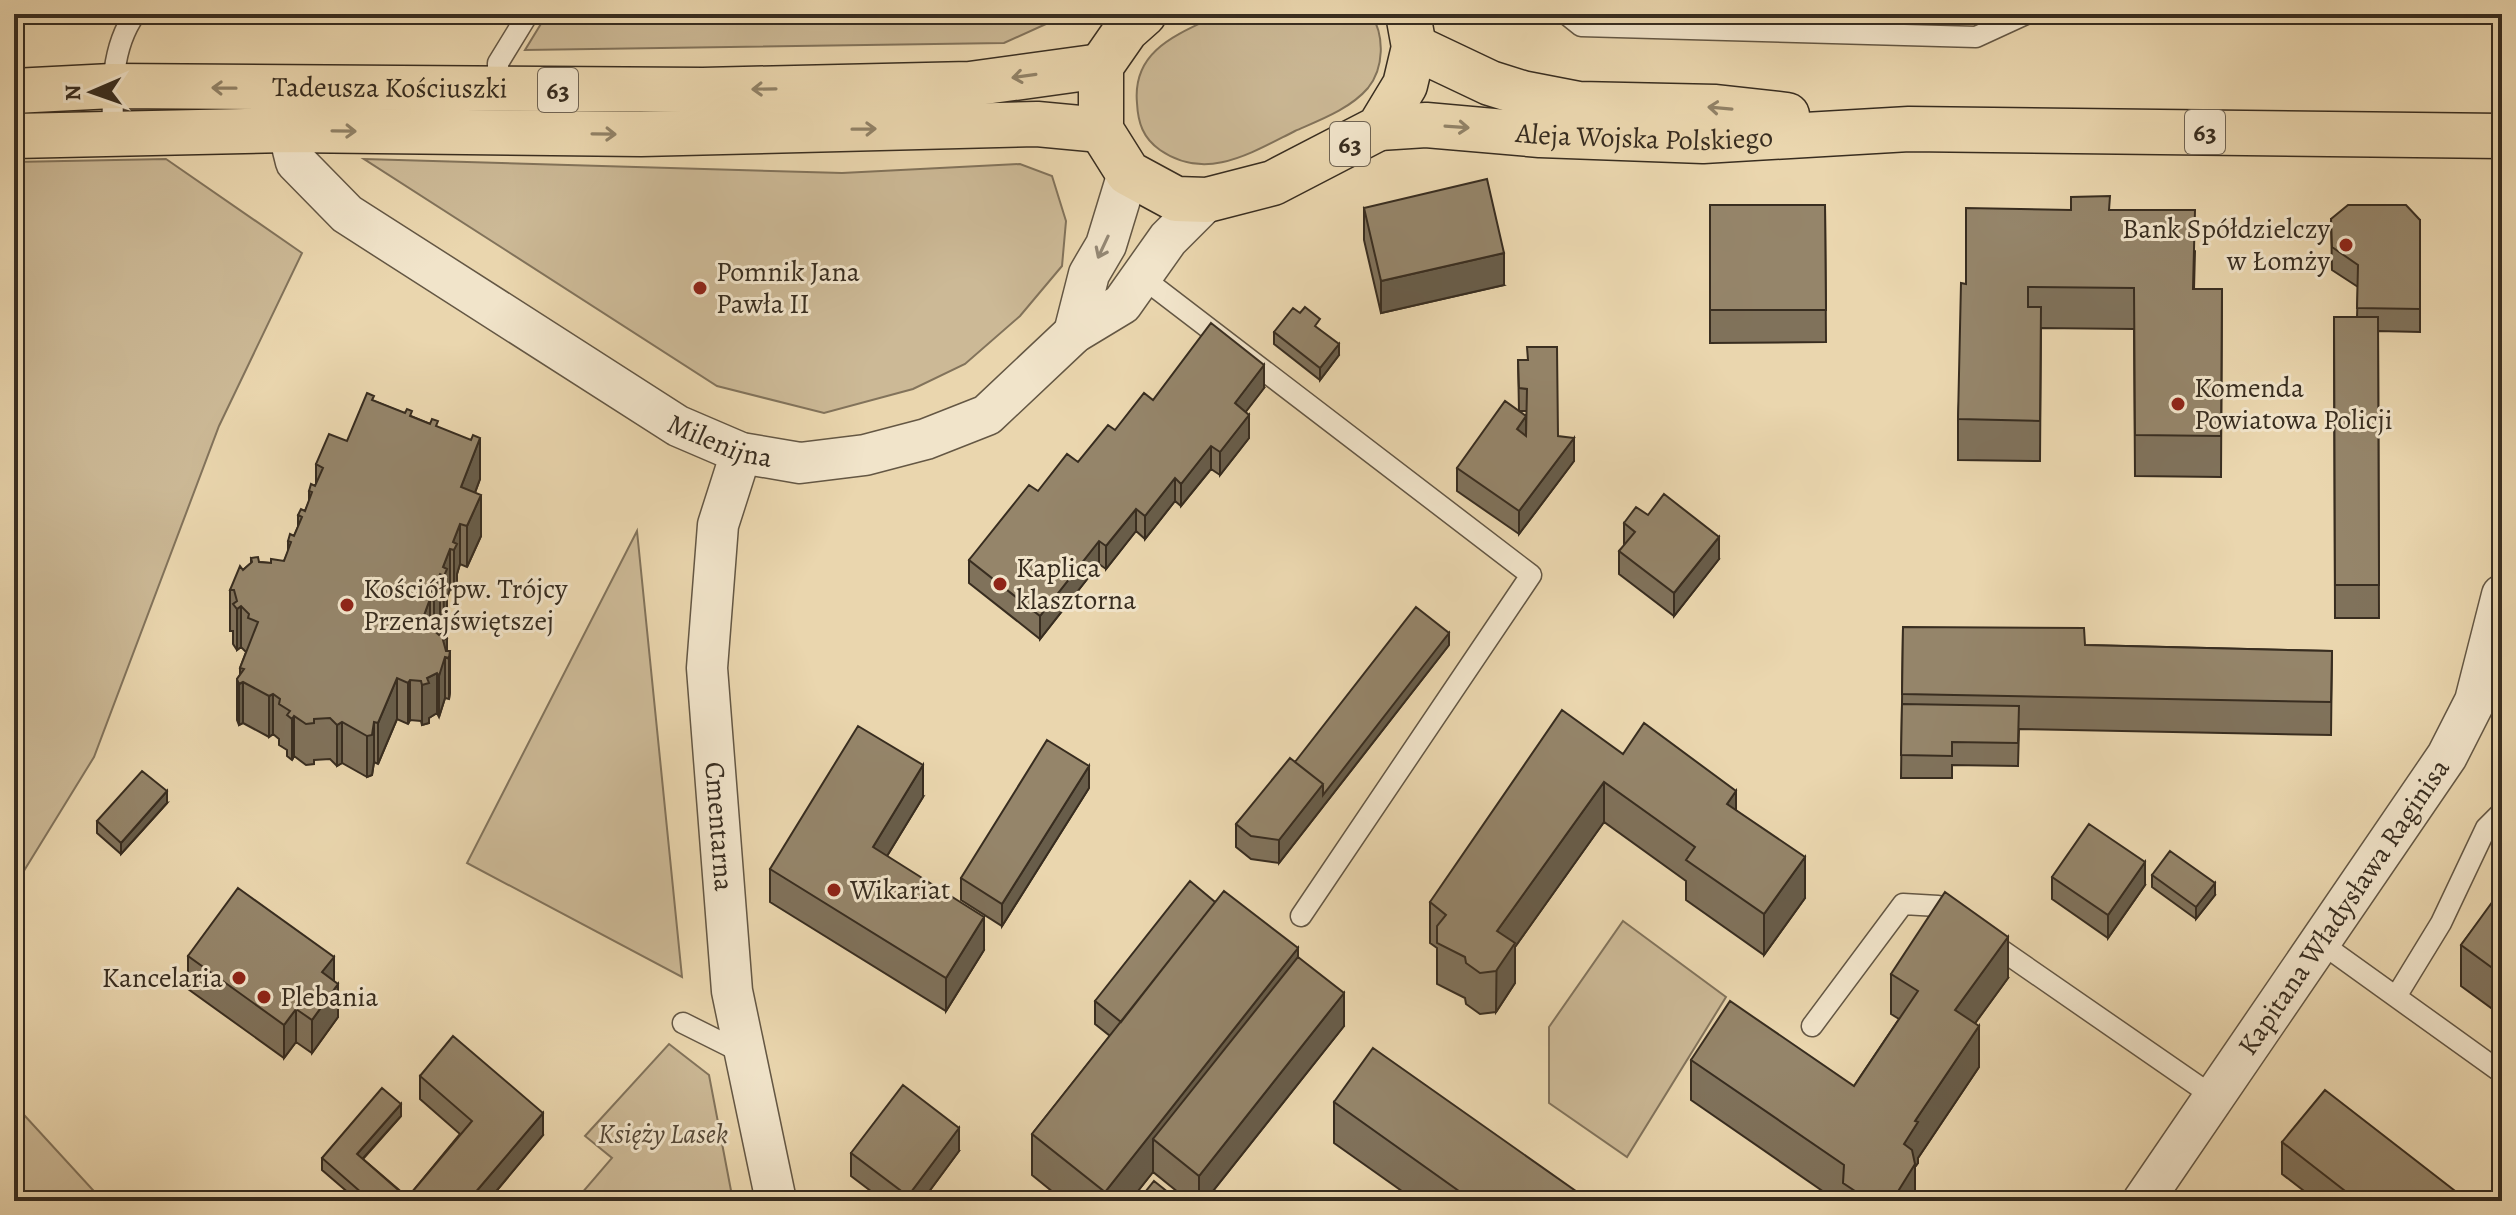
<svg xmlns="http://www.w3.org/2000/svg" width="2516" height="1215" viewBox="0 0 2516 1215" font-family="Alegreya,serif">
<style>
.green{fill:#ccb996;stroke:#82735b;stroke-width:2}
.lines{fill:none;stroke-linecap:round;stroke-linejoin:round}
.service-casing{stroke:#645744;stroke-width:23}
.minor-casing{stroke:#645744;stroke-width:43}
.primary-casing{stroke:#382d20;stroke-width:47}
.service{stroke:#f1e4ca;stroke-width:20}
.minor{stroke:#f1e4ca;stroke-width:40}
.primary{stroke:#ead6ae;stroke-width:44}
.wall{fill:#80725b;stroke:#382d20;stroke-width:2;fill-rule:evenodd}
.shaded-wall{fill:#685d4a;stroke:#382d20;stroke-width:2}
.building{fill:#95856a;stroke:#382d20;stroke-width:2}
.oneway{stroke:#918267}
.oneway2{stroke:#948875}
.poi-dot{fill:#8f2418;stroke:#f1e4ca;stroke-width:3}
.labels{text-anchor:middle;dominant-baseline:central;stroke-width:6;stroke-linejoin:round;paint-order:stroke}
.shield{fill:#f1e4ca;stroke:#706453;stroke-width:2}
.shield-label{font-size:26px;font-weight:bold;fill:#382d20}
.street-label{font-size:28px;fill:#382d20;stroke:#f1e4ca}
.poi-label{font-size:28px;fill:#382d20;stroke:#f1e4ca;text-anchor:start}
.park-label{font-size:28px;font-style:italic;fill:#564938;stroke:#f1e4ca}
</style>
<rect width="100%" height="100%" fill="#ead6ae"/>
<filter id="stains"><feTurbulence type="fractalNoise" baseFrequency=".0025" numOctaves="4"/><feColorMatrix values="0 0 0 0 .2 0 0 0 0 .09 0 0 0 0 .02 0 0 0 .5 -.17"/></filter>
<radialGradient id="worn" r=".72"><stop offset=".6" stop-color="#630" stop-opacity="0"/><stop offset="1" stop-color="#630" stop-opacity=".3"/></radialGradient>
<path class="green" d="M547,14H1068L1004,43L525,50Z
M1220,14H1371C1385,36 1384,68 1368,88C1350,109 1320,120 1295,131C1251,153 1206,182 1160,150C1143,138 1138,123 1137,103C1132,49 1179,34 1220,14Z
M166,159L302,253L219,426L94,757L14,887V162Z
M364,159L842,173L1020,164L1052,176L1066,221L1062,266L1020,316L965,364L913,389L824,413L717,386Z
M637,531L682,977L467,863Z
M1623,921L1726,997L1627,1157L1549,1103V1027Z
M669,1044L709,1075L733,1201H575L612,1158L585,1136Z
M14,1104L103,1201H14Z"/>
<g class="lines">
<defs>
<path id="service" d="M1566,14L1581,26L1976,37L2026,14
M498,94V63L528,14
M113,132C112,91 111,48 135,14
M1143,278L1531,575L1301,916
M1987,940L2214,1097
M2321,943L2502,1073
M2397,995L2441,923L2486,828L2502,812
M683,1023L745,1054
M1812,1026L1903,904L1938,906L1958,920"/>
<g id="minor">
<path id="s1" d="M287,100L288,130L296,162L347,214L678,426L741,453L800,463L865,455L926,439L987,415L1074,333L1122,304L1168,239L1207,200"/>
<path d="M1074,333L1089,274L1106,245L1128,173"/>
<path id="s2" d="M741,453L718,525L707,668L732,991L776,1201"/>
<path id="s3" d="M2143,1201L2447,756L2475,701L2502,595"/>
</g>
<g id="primary">
<path d="M1144,14L1126,30L1101,66V130L1128,173L1176,199L1207,200L1273,183L1379,128L1405,85L1414,47L1408,14"/>
<path d="M1414,47L1490,83L1522,93L1579,104L1716,107L1787,115"/>
<path id="s4" d="M14,91L112,86L703,90L970,84L1101,66"/>
<path id="s5" d="M1379,128L1426,125L1540,135L1703,141L1909,129L2502,136"/>
<path d="M14,136L288,130L641,134L1037,124L1101,130"/>
</g>
</defs>
<use href="#service" class="service-casing"/>
<use href="#minor" class="minor-casing"/>
<use href="#primary" class="primary-casing"/>
<use href="#service" class="service"/>
<use href="#minor" class="minor"/>
<use href="#primary" class="primary"/>
</g>
<path class="wall" d="M1710,205H1825L1826,342L1710,343Z
M1364,208L1504,285L1381,313L1364,240Z
M2110,210L2195,251L2194,289H2222L2221,477L2135,476L2134,329L2041,328L2040,461L1958,460V419L1966,284Z
M2331,219L2420,220V332L2378,331L2379,618H2335L2334,317H2357L2358,287L2332,270Z
M1320,330L1339,355L1320,380L1274,344V332Z
M1518,360L1558,436L1574,461L1519,534L1457,491V468L1519,411ZM1519,411H1527L1526,436Z
M1264,388L1245,412L1249,438L1220,475L1211,469L1181,506L1175,501L1145,539L1136,531L1106,569L1099,564L1040,639L969,583V560L1038,491L1078,462L1153,400Z
M374,401L438,427L480,479L475,493L481,536L467,567L460,564L457,574V585L454,591L450,589L447,598V610L444,616L440,615L437,622V633L447,651H450V692L449,699L445,698L439,717L437,713L429,718V723L422,725L421,721L410,720L408,724L397,719L378,764L374,762L372,775L367,777L342,763L337,766L330,759L314,760V764L306,765L294,756L292,760L287,756V750L279,745V739L273,734L269,737L243,723L239,725L237,720V679L240,675V668L246,652L241,647L237,650L233,644V631H230V590L243,570L251,563V558L259,562L271,563L284,561L288,552V541L294,536L298,527V515L305,511L309,502V491L316,484V464L347,441Z
M1624,523L1719,559L1674,616L1619,574V551L1624,546Z
M1903,627L2085,645L2332,651L2331,735L2019,729L2018,766L1952,765V778H1901Z
M1449,645L1279,863L1251,859L1236,847V824L1295,762Z
M1623,754L1736,810L1805,898L1764,955L1686,900V881L1604,822L1515,947V983L1496,1012L1480,1014L1466,1004L1465,998L1437,984V948L1430,943V902Z
M1089,788L1002,926L961,900V878Z
M923,797L887,856L984,950L946,1011L770,902V869Z
M167,803L121,854L97,833V821Z
M2152,875L2215,895L2196,919L2152,887Z
M2052,877L2145,885L2108,938L2052,899Z
M2502,891V1016L2461,986V945Z
M1215,902L1298,957L1344,1026L1205,1201H1189L1153,1172L1130,1201H1064L1032,1175V1134L1110,1036L1095,1024V1001Z
M188,956L334,981L338,1017L312,1053L296,1042L284,1058L188,989Z
M1891,974L2008,978L1975,1023L1979,1067L1918,1158V1163L1915,1167V1201H1837L1691,1100V1060L1854,1086L1899,1019L1891,1014Z
M420,1076L543,1135L488,1201H412V1192L460,1134L420,1099Z
M1334,1102L1590,1201H1416L1334,1143Z
M401,1116L363,1159L412,1201H358L322,1170V1158Z
M2282,1142L2468,1201H2317L2282,1174Z
M959,1151L922,1201H884L851,1176V1153Z"/>
<path class="shaded-wall" d="M1504,253V285L1381,313V281Z
M1339,344V355L1320,380V368Z
M1264,365V388L1235,426V403Z
M1249,415V438L1220,475V452Z
M1526,416V439L1517,429Z
M480,438V479L463,524L461,487Z
M1574,438V461L1519,534V511Z
M1211,446V469L1181,506V484Z
M1175,478V501L1145,539V516Z
M481,495V536L467,567V526Z
M1136,509V531L1106,569V546Z
M460,524V564L457,574V585L454,591V550L453,542Z
M1719,537V559L1674,616V593Z
M1099,541V564L1040,639V616Z
M450,549V589L447,598V610L444,616L443,567Z
M440,574V615L437,622V635L434,641V601L432,592Z
M430,599V640L423,618Z
M241,606V647L237,650V609Z
M1449,633V645L1279,863V840L1323,784Z
M447,638V658L445,657V698L439,717V676L443,640Z
M450,651V692L449,699V658Z
M437,673V713L429,718V723L422,725V685L427,678Z
M397,678V719L378,764V723Z
M410,680V720L408,724V683Z
M243,682V723L239,725V684Z
M273,694V734L269,737V696Z
M294,716V756L292,760V719Z
M342,722V763L337,766V725Z
M374,722V762L372,775L367,777V736Z
M923,765V797L873,879V847Z
M1089,766V788L1002,926V904Z
M1604,782V822L1515,947V983L1496,1012L1497,931Z
M167,791V803L121,854V843Z
M1736,791V832L1727,804Z
M1805,857V898L1764,955V914Z
M2145,862V885L2108,938V915Z
M2215,883V895L2196,919V907Z
M984,917V950L946,1011V978Z
M2008,937V978L1955,1051V1010Z
M1298,948V989L1153,1139V1172L1130,1201H1105V1192Z
M334,957V989L322,972Z
M338,984V1017L312,1053V1020Z
M1344,993V1026L1205,1201H1199V1176Z
M296,1009V1042L284,1058V1025Z
M1979,1026V1067L1918,1158V1163L1915,1167V1201H1892L1904,1144L1915,1121Z
M401,1104V1116L357,1165V1154Z
M543,1113V1135L488,1201H468Z
M959,1128V1151L922,1201H908V1196Z"/>
<path class="building" d="M1487,179L1504,253L1381,281L1364,208Z
M2110,196L2109,210H2195L2193,289H2222L2221,436L2135,435L2134,288L2028,287V307H2041L2040,421L1958,419L1961,283L1966,284V208L2071,210V197Z
M1710,205H1825L1826,310H1710Z
M2348,205H2406L2420,220V309L2357,308L2358,265L2332,247L2331,219Z
M1305,307L1320,319L1315,326L1339,344L1320,368L1274,332L1293,308L1300,313Z
M2334,317H2378L2379,585H2335Z
M1211,323L1264,365L1235,403L1249,415L1220,452L1211,446L1181,484L1175,478L1145,516L1136,509L1106,546L1099,541L1040,616L969,560L1029,485L1038,491L1067,454L1078,462L1108,425L1115,430L1144,393L1153,400Z
M1527,347H1557L1558,436L1574,438L1519,511L1457,468L1505,401L1526,416L1517,429L1526,436L1527,389L1519,388L1518,360H1528Z
M367,393L374,396L372,400L405,413L407,409L412,411L410,416L430,424L432,419L438,421L436,426L471,440L473,435L480,438L461,487L481,495L467,526L460,524L453,542L457,544L454,550L450,549L443,567L447,569L444,576L440,574L432,592L437,594L434,601L430,599L423,618L433,624L431,628L439,635L443,632L447,638L443,640L446,651H450L449,658L445,657L439,676L437,673L427,678L429,683L422,685L421,681L410,680L408,683L397,678L378,723L374,722L372,735L367,736L342,722L337,725L330,718L314,719V723L306,724L294,716L292,719L287,715L290,711L279,704L280,699L273,694L269,696L243,682L239,684L237,679L244,669L240,668L258,622L248,618L249,614L241,606L237,609L233,604L237,601L234,590H230L240,566L243,570L252,562L251,558L258,557L259,562L271,563V559L284,561L291,542L288,541L290,534L294,536L302,517L298,515L301,509L305,511L312,492L309,491L311,484L315,486L323,468L316,464L329,434L347,441Z
M1664,494L1719,537L1674,593L1619,551L1635,532L1624,523L1636,507L1648,515Z
M1416,607L1449,633L1323,795V784L1295,762Z
M1903,627L2084,628L2085,645L2332,651L2331,702L1902,694Z
M1902,704L2019,706L2018,743L1952,742V756L1901,755Z
M1562,710L1623,754L1644,723L1736,791L1727,804L1805,857L1764,914L1686,860L1695,847L1604,782L1497,931L1515,943L1496,971L1480,973L1466,963L1465,957L1437,943V926L1446,915L1430,902Z
M858,726L923,765L873,847L984,917L946,978L770,869Z
M1047,740L1089,766L1002,904L961,878Z
M1290,758L1323,784L1279,840L1251,836L1236,824Z
M142,771L167,791L121,843L97,821Z
M2089,824L2145,862L2108,915L2052,877Z
M2170,851L2215,883L2196,907L2152,875Z
M1190,881L1215,902L1121,1022L1095,1001Z
M238,888L334,957L322,972L338,984L312,1020L296,1009L284,1025L188,956Z
M2501,890L2502,891V975L2461,945Z
M1224,891L1298,948L1105,1192L1032,1134Z
M1945,892L2008,937L1955,1010L1979,1026L1915,1121L1918,1122L1904,1144L1912,1150L1915,1164L1892,1201H1870L1843,1183L1844,1165L1691,1060L1730,1001L1854,1086L1918,991L1891,974Z
M1298,957L1344,993L1199,1176L1153,1139Z
M453,1036L543,1113L468,1201H423L412,1192L472,1121L420,1076Z
M1373,1048L1590,1201H1473L1334,1102Z
M903,1085L959,1128L908,1196L851,1153Z
M382,1088L401,1104L357,1154L411,1201H371L322,1158Z
M2325,1090L2468,1201H2358L2282,1142Z
M1154,1181L1179,1201H1138Z"/>
<defs><path id="oneway-shaft" d="M-6 0H5M1.5-3L5.5 0L1.5 3" fill="none" stroke-width="1.6" stroke-linecap="round" stroke-linejoin="round" transform="scale(2)"/></defs>
<g class="oneway">
<use href="#oneway-shaft" transform="translate(1024 76) rotate(172)"/>
<use href="#oneway-shaft" transform="translate(224 88) rotate(-179)"/>
<use href="#oneway-shaft" transform="translate(764 89) rotate(179)"/>
<use href="#oneway-shaft" transform="translate(1720 108) rotate(-175)"/>
<use href="#oneway-shaft" transform="translate(1457 127) rotate(4)"/>
<use href="#oneway-shaft" transform="translate(864 129) rotate(-1)"/>
<use href="#oneway-shaft" transform="translate(344 131) rotate(1)"/>
<use href="#oneway-shaft" transform="translate(604 134) rotate(1)"/>
</g>
<use class="oneway2" href="#oneway-shaft" transform="translate(1103 247) rotate(115)"/>
<g class="poi-dot">
<circle cx="2346" cy="245" r="8"/>
<circle cx="700" cy="288" r="8"/>
<circle cx="2178" cy="404" r="8"/>
<circle cx="1000" cy="584" r="8"/>
<circle cx="347" cy="605" r="8"/>
<circle cx="834" cy="890" r="8"/>
<circle cx="239" cy="978" r="8"/>
<circle cx="264" cy="997" r="8"/>
</g>
<g class="labels">
<g class="shield">
<rect x="538" y="68" width="40" height="44" rx="6"/>
<rect x="2185" y="110" width="40" height="44" rx="6"/>
<rect x="1330" y="122" width="40" height="44" rx="6"/>
</g>
<g class="shield-label">
<text x="558" y="90">63</text>
<text x="2205" y="132">63</text>
<text x="1350" y="144">63</text>
</g>
<g class="street-label">
<text stroke="none"><textPath href="#s4" startOffset="376">Tadeusza Kościuszki</textPath></text>
<text stroke="none"><textPath href="#s5" startOffset="266">Aleja Wojska Polskiego</textPath></text>
<text stroke="none"><textPath href="#s1" startOffset="574">Milenijna</textPath></text>
<text stroke="none"><textPath href="#s2" startOffset="378">Cmentarna</textPath></text>
<text stroke="none"><textPath href="#s3" startOffset="356">Kapitana Władysława Raginisa</textPath></text>
</g>
<g class="poi-label">
<text x="2330" y="229" text-anchor="end">Bank Spółdzielczy<tspan x="2330" dy="32">w Łomży</tspan></text>
<text x="716" y="272">Pomnik Jana<tspan x="716" dy="32">Pawła II</tspan></text>
<text x="2194" y="388">Komenda<tspan x="2194" dy="32">Powiatowa Policji</tspan></text>
<text x="1016" y="568">Kaplica<tspan x="1016" dy="32">klasztorna</tspan></text>
<text x="363" y="589">Kościół pw. Trójcy<tspan x="363" dy="32">Przenajświętszej</tspan></text>
<text x="850" y="890">Wikariat</text>
<text x="223" y="978" text-anchor="end">Kancelaria</text>
<text x="280" y="997">Plebania</text>
</g>
<g class="park-label">
<text x="663" y="1134">Księży Lasek</text>
</g>
</g>
<rect width="2516" height="1215" fill="none" stroke="#ead6ae" stroke-width="48"/>
<rect x="16" y="16" width="2484" height="1183" fill="none" stroke="#382d20" stroke-width="4"/>
<rect x="24" y="24" width="2468" height="1167" fill="none" stroke="#382d20" stroke-width="2"/>
<g transform="translate(92 92) rotate(268)" stroke="#f1e4ca" stroke-width="6" paint-order="stroke">
<path d="M0-6L14 30L0 20L-14 30Z" fill="#382d20"/>
<text y="-12" font-size="22" font-weight="bold" text-anchor="middle" fill="#382d20">N</text>
</g>
<rect width="100%" height="100%" filter="url(#stains)"/>
<rect width="100%" height="100%" fill="url(#worn)"/>
</svg>
